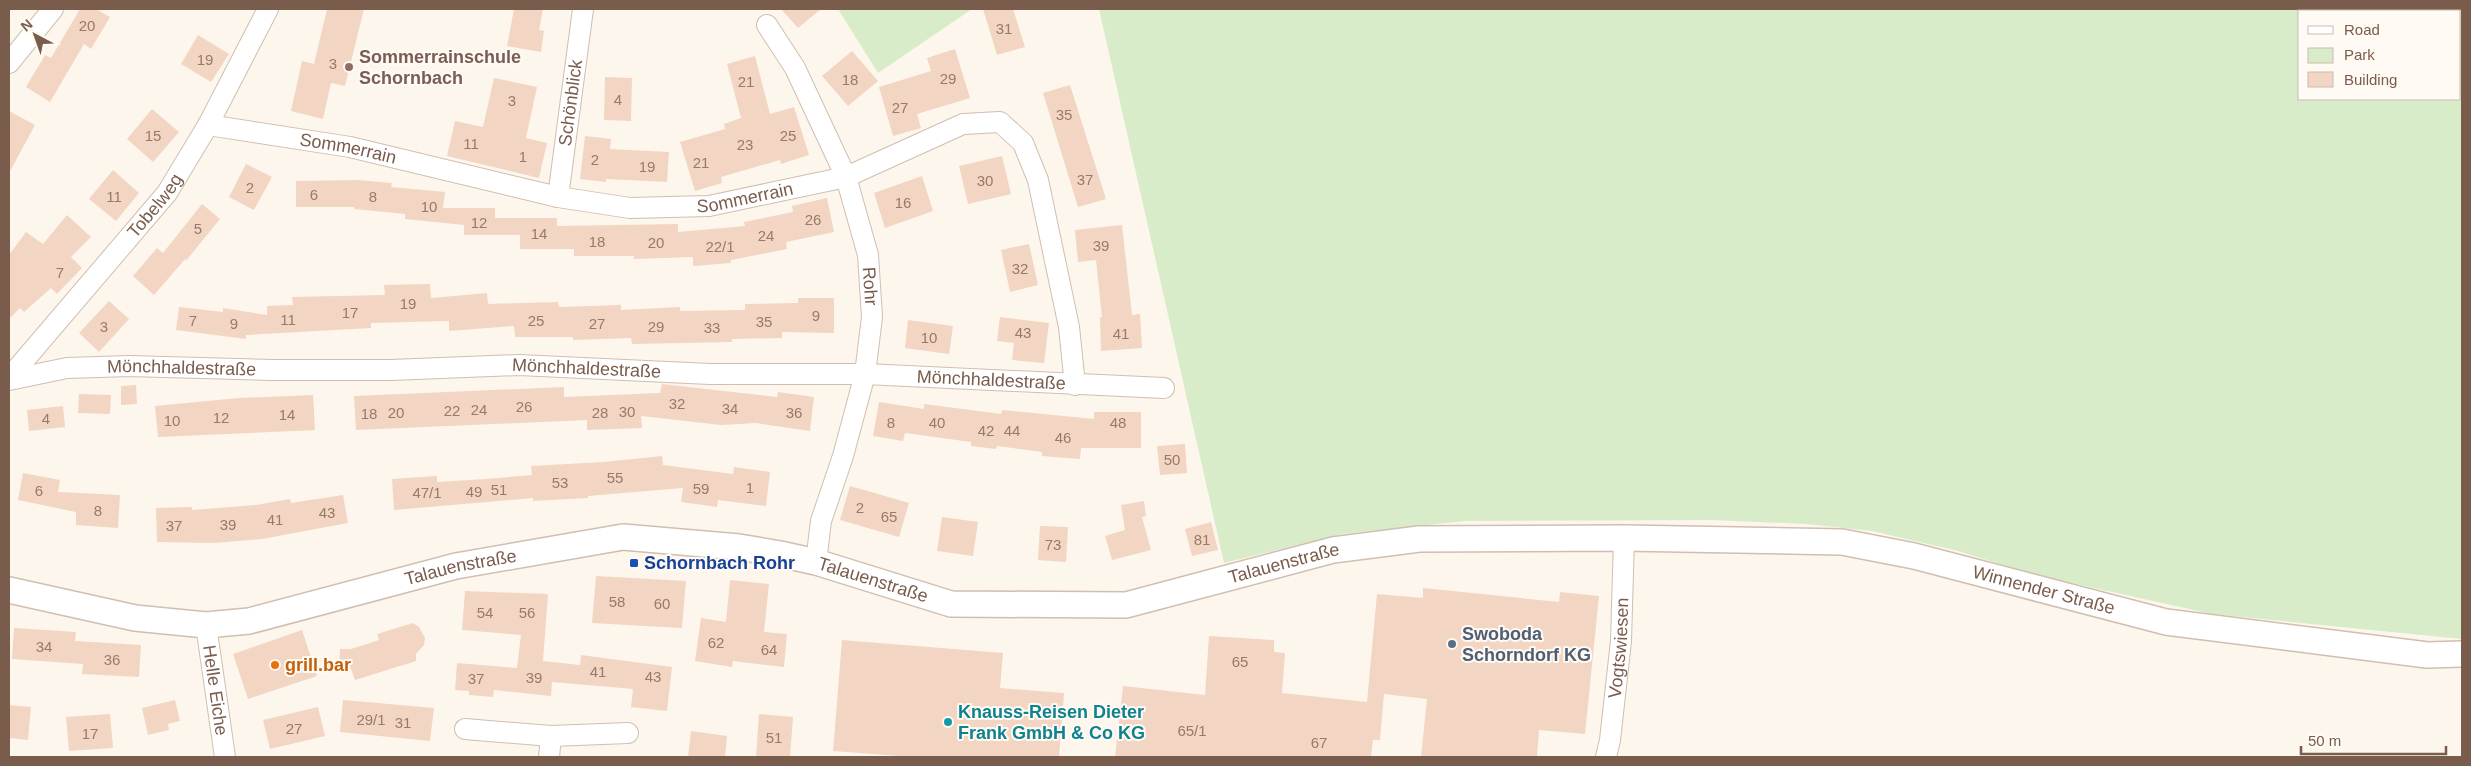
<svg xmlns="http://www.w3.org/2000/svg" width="2471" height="766" viewBox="0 0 2471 766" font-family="Arial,sans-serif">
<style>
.green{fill:#d8ecc9;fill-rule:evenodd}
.building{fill:#f3d5c3}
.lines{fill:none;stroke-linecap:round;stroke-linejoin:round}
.minor-casing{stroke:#d1beb0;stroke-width:22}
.tertiary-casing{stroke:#d1beb0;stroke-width:28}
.minor{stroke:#fff;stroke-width:20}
.tertiary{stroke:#fff;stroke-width:25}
.education-dot{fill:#8d6e63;stroke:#fffaf3;stroke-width:2}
.transit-dot{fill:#1a4fb4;stroke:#fffaf3;stroke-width:2}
.service-dot{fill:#5c6f8a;stroke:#fffaf3;stroke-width:2}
.food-dot{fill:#e8710a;stroke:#fffaf3;stroke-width:2}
.culture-dot{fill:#0f9aa8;stroke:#fffaf3;stroke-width:2}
.labels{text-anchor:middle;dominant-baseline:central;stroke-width:4;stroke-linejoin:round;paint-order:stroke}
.number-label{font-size:15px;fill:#987a6a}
.education-label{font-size:18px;font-weight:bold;fill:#785e54;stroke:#fffaf3;text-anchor:start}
.street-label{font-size:18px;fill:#7a5c4d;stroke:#fffaf3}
.transit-label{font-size:18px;font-weight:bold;fill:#164399;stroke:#fffaf3;text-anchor:start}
.service-label{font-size:18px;font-weight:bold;fill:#4e5e75;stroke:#fffaf3;text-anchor:start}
.food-label{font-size:18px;font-weight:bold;fill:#c56008;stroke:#fffaf3;text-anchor:start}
.culture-label{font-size:18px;font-weight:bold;fill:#0d838f;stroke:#fffaf3;text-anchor:start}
</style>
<rect width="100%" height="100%" fill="#fdf6ec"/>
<path class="green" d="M838,9H972L878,73Z
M1099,9H2462V639L2212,614L2035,575L1958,551L1872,531L1806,524L1711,520L1465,521L1342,534L1224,563ZM2300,11H2460V99H2300Z"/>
<path class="building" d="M80,9H96L110,17L91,49L84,44L50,102L26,87L45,55L51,58Z
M327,9H364L345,86L331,83L323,119L291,111L302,61L314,64Z
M514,9H543L539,30L544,31L541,52L507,46Z
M781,9H821L798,28Z
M983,9H1013L1025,47L997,55Z
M198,35L229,54L211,82L181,64Z
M955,49L970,98L917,114L921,128L893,136L879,87L931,71L927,58Z
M852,51L878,81L848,106L822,76Z
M755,56L770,114L794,107L809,155L781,164L780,160L721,177L722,183L695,191L680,142L725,129L724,124L741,118L727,64Z
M605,77L632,78L631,121L604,120Z
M494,78L537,87L526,138L547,143L539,178L447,156L455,121L483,127Z
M1070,85L1106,199L1078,207L1043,93Z
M152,109L179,132L153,162L127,139Z
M9,111L35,125L9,173Z
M585,136L611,139L610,149L669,152L667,182L606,179V182L580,179Z
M1002,156L1011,194L968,204L959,166Z
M246,164L272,177L254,210L229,197Z
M113,170L139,193L116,221L89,199Z
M922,176L933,211L885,228L874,193Z
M357,180L392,183L391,187L445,192L443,208H495V218H557V226L678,224V232L745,226L744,222L793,212L792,206L827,198L834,232L786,242L787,249L731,260V263L693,266V257L634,259V256H574V249H520V235H464V225L405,219V214L354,209V207H296V181Z
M202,204L220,219L185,262L186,258L154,295L133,276L157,248L163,253Z
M67,215L91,237L71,257L82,268L57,294L51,288L24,312L20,308L9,319V255L26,232L43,244Z
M1122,225L1132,315L1140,314L1142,348L1101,351L1100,317H1102L1096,260L1078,262L1075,230Z
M1029,244L1038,285L1010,292L1001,250Z
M430,284L431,298L487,293L488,304L558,302L559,307L621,305V310L680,307V311L745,310V304L798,303V298H834V333L782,332V338L732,339V342L632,344L631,338L573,340V337H515L514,326L449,331V321L371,323V328L246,335V339L176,330L179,307L223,312V308L267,315V306L293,305L292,297L385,295L384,285Z
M109,301L129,319L99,352L79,333Z
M1000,317L1049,323L1044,363L1012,360L1014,343L997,341Z
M908,320L953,326L949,354L905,348Z
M662,384L777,397L778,392L814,397L810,431L756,423L721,425L641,416L642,428L587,430V420L356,430L354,396L564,387V397L660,393Z
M136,385L137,404L121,405V386Z
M79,394L111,395L110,414L78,413Z
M313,395L315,430L158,437L155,406L239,398Z
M879,402L924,409V404L1001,414L1002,410L1094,419V412H1141V448H1081L1080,459L1042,456V452L997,446L996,449L971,446V442L905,433L903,441L873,436Z
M63,406L65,427L29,431L27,410Z
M1185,444L1187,473L1160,475L1157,446Z
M662,456L663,465L733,474L734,467L770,472L766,506L718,500L717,507L681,502L683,488L588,496V498L533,501V498L394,510L392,479L437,476V482L486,479L532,475L531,466L604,462Z
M23,473L60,480L58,492L120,495L118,528L76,525V512L18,500Z
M850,486L909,503L899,537L840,520Z
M343,495L348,523L262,539L215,543L157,542L156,508L192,507V510L256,505L290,499L291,503Z
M1144,501L1146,516L1142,517L1151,550L1112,560L1105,536L1125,530L1121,505Z
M942,517L978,522L973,556L937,551Z
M1211,522L1218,550L1192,556L1185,529Z
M1040,526L1068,527L1066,562L1038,560Z
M596,576L686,581L682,628L592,623Z
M730,580L769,584L764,632L787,634L784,667L733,661L732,667L695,661L701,618L726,622Z
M1423,588L1559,602L1560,592L1599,596L1585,734L1539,730L1537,757H1421L1427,699L1384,694L1380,740H1373L1371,757H1115L1123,686L1205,695L1209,636L1274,640V652L1285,653L1282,693L1367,702L1377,594L1423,598Z
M465,591L548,594L543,661L580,665L581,655L672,667L667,711L631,707L633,689L552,682L551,696L494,690L493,697L469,695V691L455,690L457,663L517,668L521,635L462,630Z
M413,623L419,627L425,638L424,645L416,654V661L355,680L350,666L339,669L340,649H351L379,640L377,634Z
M14,628L76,632L75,641L141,645L139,677L82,674L83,664L12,659Z
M302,630L317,676L248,699L233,654Z
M842,640L1003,653L1000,688L1064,693L1059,757H913L833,751Z
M175,700L180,721L168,724L169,730L148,735L142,708Z
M343,700L434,708L430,741L340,732Z
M9,705L31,707L28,740L9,738Z
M318,707L325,736L270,749L263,720Z
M110,714L113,748L69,751L66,717Z
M759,714L793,717L790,757H756Z
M691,731L727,736L725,757H688Z"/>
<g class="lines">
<defs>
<g id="minor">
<path id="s1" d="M767,25L795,68L846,177L868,255L872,317L865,374L843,456L821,521L816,562"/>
<path d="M9,63L53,9"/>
<path id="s2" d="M208,125L350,147L558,197L630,208L709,206L846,177L963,124L1000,122L1023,143L1038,180L1069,327L1075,385"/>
<path id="s3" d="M558,197L583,9"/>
<path id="s4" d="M9,378L167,193L208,125L268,9"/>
<path id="s5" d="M9,380L67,368L129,366L273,370H391L519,365L710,374H865L1164,388"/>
<path id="s6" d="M206,625L225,757"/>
<path d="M465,729L551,736L628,733"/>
<path d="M549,757L551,736"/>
<path id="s7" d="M1606,757L1610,740L1621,641L1624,538"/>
</g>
<g id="tertiary">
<path id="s8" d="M9,590L135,618L206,625L249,621L456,566L623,537L739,547L780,554L816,562L951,604L1126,605L1333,550L1419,539L1624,538L1842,542L1914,556L2166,622L2427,655L2462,654"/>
</g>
</defs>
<use href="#minor" class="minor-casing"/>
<use href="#tertiary" class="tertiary-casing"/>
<use href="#minor" class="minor"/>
<use href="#tertiary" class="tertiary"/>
</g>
<circle class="education-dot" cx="349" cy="67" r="5"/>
<rect class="transit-dot" x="629" y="558" width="10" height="10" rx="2.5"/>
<circle class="service-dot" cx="1452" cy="644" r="5"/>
<circle class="food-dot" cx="275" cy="665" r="5"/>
<circle class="culture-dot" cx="948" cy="722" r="5"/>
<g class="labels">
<g class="number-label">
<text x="87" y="25">20</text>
<text x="1004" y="28">31</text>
<text x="205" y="59">19</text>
<text x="333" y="63">3</text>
<text x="948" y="78">29</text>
<text x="850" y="79">18</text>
<text x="746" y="81">21</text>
<text x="618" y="99">4</text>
<text x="512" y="100">3</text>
<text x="900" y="107">27</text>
<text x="1064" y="114">35</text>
<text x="153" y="135">15</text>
<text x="788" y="135">25</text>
<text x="471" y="143">11</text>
<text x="745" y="144">23</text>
<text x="523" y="156">1</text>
<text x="595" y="159">2</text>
<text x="701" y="162">21</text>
<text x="647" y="166">19</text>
<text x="1085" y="179">37</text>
<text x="985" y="180">30</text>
<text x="250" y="187">2</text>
<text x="314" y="194">6</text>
<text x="114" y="196">11</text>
<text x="373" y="196">8</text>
<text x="903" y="202">16</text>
<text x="429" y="206">10</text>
<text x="813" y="219">26</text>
<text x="479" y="222">12</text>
<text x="198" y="228">5</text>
<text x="539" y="233">14</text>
<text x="766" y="235">24</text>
<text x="597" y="241">18</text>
<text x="656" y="242">20</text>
<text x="1101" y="245">39</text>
<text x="720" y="246">22/1</text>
<text x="1020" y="268">32</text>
<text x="60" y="272">7</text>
<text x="408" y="303">19</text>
<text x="350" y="312">17</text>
<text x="816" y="315">9</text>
<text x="288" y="319">11</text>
<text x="193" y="320">7</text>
<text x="536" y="320">25</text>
<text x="764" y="321">35</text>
<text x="234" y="323">9</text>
<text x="597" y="323">27</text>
<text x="104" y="326">3</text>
<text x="656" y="326">29</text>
<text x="712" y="327">33</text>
<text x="1023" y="332">43</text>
<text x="1121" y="333">41</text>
<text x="929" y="337">10</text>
<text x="677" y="403">32</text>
<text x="524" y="406">26</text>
<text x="730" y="408">34</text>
<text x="479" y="409">24</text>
<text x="452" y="410">22</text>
<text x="627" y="411">30</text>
<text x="396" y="412">20</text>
<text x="600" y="412">28</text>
<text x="794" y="412">36</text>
<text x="369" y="413">18</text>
<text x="287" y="414">14</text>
<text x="221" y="417">12</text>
<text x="46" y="418">4</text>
<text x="172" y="420">10</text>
<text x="891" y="422">8</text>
<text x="937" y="422">40</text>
<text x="1118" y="422">48</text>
<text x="986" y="430">42</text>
<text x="1012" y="430">44</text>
<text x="1063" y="437">46</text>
<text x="1172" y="459">50</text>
<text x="615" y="477">55</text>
<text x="560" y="482">53</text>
<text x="750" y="487">1</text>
<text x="701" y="488">59</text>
<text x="499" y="489">51</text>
<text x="39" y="490">6</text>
<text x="474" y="491">49</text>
<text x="427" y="492">47/1</text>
<text x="860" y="507">2</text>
<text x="98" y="510">8</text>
<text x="327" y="512">43</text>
<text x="889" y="516">65</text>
<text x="275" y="519">41</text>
<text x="228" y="524">39</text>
<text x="174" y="525">37</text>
<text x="1202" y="539">81</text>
<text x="1053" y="544">73</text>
<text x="617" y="601">58</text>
<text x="662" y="603">60</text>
<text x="485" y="612">54</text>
<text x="527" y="612">56</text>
<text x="716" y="642">62</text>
<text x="44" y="646">34</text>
<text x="769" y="649">64</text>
<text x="112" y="659">36</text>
<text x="1240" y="661">65</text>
<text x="598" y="671">41</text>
<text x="653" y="676">43</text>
<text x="534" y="677">39</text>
<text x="476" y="678">37</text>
<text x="371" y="719">29/1</text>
<text x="403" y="722">31</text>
<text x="294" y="728">27</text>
<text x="1192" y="730">65/1</text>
<text x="90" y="733">17</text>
<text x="774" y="737">51</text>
<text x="1319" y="742">67</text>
</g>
<g class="education-label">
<text x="359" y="57">Sommerrainschule<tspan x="359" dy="21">Schornbach</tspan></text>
</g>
<g class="street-label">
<text stroke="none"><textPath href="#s3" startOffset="95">Schönblick</textPath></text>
<text stroke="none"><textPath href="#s2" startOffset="142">Sommerrain</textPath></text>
<text stroke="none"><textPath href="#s2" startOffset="546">Sommerrain</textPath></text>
<text stroke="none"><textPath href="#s4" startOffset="226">Tobelweg</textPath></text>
<text stroke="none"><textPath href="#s1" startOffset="284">Rohr</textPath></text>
<text stroke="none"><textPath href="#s5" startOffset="174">Mönchhaldestraße</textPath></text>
<text stroke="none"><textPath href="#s5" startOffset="579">Mönchhaldestraße</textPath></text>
<text stroke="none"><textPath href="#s5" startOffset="984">Mönchhaldestraße</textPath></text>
<text stroke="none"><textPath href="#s8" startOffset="1302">Talauenstraße</textPath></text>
<text stroke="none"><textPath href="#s8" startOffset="462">Talauenstraße</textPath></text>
<text stroke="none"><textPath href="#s8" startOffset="882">Talauenstraße</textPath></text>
<text stroke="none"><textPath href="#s8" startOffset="2070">Winnender Straße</textPath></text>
<text stroke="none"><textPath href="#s7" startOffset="110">Vogtswiesen</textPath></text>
<text stroke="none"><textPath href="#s6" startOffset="66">Helle Eiche</textPath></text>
</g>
<g class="transit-label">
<text x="644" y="563">Schornbach Rohr</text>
</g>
<g class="service-label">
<text x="1462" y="634">Swoboda<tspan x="1462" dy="21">Schorndorf KG</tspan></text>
</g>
<g class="food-label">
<text x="285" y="665">grill.bar</text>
</g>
<g class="culture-label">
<text x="958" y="712">Knauss-Reisen Dieter<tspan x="958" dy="21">Frank GmbH &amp; Co KG</tspan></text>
</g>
</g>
<rect width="2471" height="766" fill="none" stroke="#7a5c4d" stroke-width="20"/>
<rect x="2298" y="10" width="162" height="90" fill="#fffaf3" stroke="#cabbb1"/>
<rect x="2308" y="26" width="25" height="8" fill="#ffffff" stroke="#cabbb1"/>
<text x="2344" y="35" font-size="15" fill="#7a5c4d">Road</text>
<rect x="2308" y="48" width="25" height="15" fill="#d8ecc9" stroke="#cabbb1"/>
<text x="2344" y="60" font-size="15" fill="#7a5c4d">Park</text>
<rect x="2308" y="72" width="25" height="15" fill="#f3d5c3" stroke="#cabbb1"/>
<text x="2344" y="85" font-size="15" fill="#7a5c4d">Building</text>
<g transform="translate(35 35) rotate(319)" stroke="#fffaf3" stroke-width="4" paint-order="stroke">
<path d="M0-4L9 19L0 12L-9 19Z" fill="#7a5c4d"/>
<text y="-8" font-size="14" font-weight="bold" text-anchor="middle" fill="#7a5c4d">N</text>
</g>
<path d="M2301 746v8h145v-8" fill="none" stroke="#7a5c4d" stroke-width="2.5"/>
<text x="2308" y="746" font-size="15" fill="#7a5c4d" stroke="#fffaf3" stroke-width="4" paint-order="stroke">50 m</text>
</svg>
